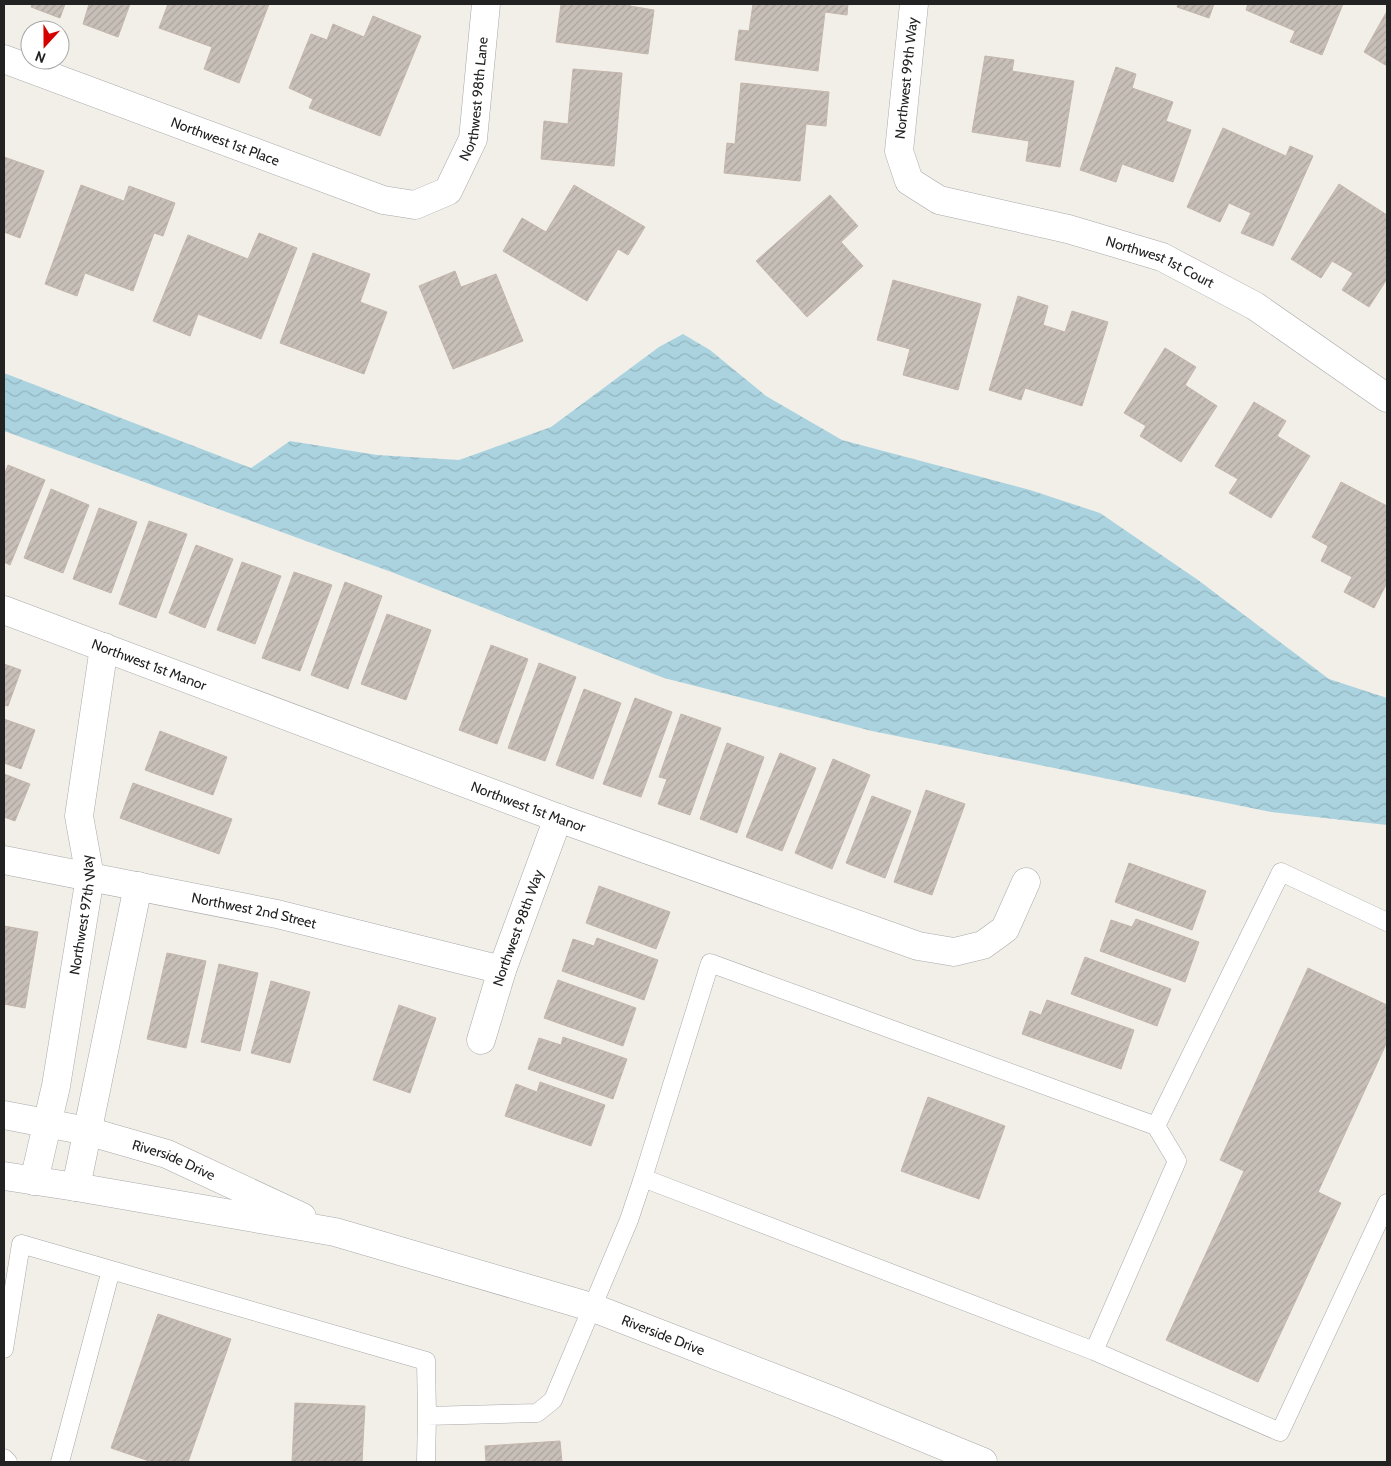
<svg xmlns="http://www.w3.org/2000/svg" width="1391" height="1466" viewBox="0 0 1391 1466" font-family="Cabin,sans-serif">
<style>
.water{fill:url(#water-waves)}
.building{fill:url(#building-hatch);stroke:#c4b6ab}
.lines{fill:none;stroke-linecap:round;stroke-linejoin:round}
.service-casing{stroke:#a9a9a9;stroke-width:19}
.minor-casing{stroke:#a9a9a9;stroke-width:29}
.tertiary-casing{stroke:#a9a9a9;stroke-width:29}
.service{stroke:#fff;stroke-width:18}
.minor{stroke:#fff;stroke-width:28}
.tertiary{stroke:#fff;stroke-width:28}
.labels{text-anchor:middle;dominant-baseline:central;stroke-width:4.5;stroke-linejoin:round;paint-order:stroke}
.street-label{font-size:14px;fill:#222;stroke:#fff}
</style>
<defs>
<pattern id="water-waves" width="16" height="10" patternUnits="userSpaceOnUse" patternTransform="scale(1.25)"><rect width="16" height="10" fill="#aad3df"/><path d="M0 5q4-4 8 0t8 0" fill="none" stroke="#92b5bf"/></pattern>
<pattern id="building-hatch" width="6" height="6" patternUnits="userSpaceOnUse" patternTransform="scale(1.25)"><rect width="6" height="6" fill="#c7bfb8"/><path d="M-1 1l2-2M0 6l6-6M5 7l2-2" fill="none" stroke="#aba49e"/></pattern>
</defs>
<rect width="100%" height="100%" fill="#f2efe9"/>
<path class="water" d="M683,334L710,350L766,396L842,440L1030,490L1100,513L1198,580L1329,679L1387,698V825L1271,812L872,731L664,678L394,573L4,431V373L251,468L290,441L377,455L459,460L551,427L659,347Z"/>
<path class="building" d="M32,4H65L60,18L31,7Z
M89,4H130L118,37L83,24Z
M168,4H269L239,83L204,69L212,47L159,28Z
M561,4H630V6L654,10L648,54L556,42Z
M753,4H848L847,15L825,12L818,71L735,60L739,30L749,31Z
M1178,4H1214L1209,18L1177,7Z
M1248,4H1343L1322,55L1290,42L1295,31L1246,10Z
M1387,11V66L1364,52Z
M373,16L421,36L380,136L309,108L313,99L289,88L311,34L327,40L333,24L364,37Z
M985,56L1014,60L1012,71L1074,81L1060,167L1026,161L1029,141L972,132Z
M1116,67L1136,74L1132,88L1173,102L1166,121L1191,130L1173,182L1122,164L1116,182L1080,170Z
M573,69L622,73L614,166L541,159L544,121L568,124Z
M741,83L829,92L826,126L806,124L800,181L724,173L727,143L735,144Z
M1223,128L1286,156L1290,146L1313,156L1273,246L1241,233L1251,213L1229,203L1220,222L1187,207Z
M4,157L44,171L20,238L4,232Z
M1339,184L1387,215V279L1369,307L1342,290L1353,273L1332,261L1321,278L1291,259Z
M81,185L124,201L129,186L175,203L163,236L154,233L133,291L85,273L77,296L45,284Z
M574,185L645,227L628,255L618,249L587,301L503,251L522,218L546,232Z
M830,195L858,226L841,242L863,266L807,317L756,261Z
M259,233L297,248L261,339L198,314L190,336L153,321L188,235L248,259Z
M313,253L370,274L360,302L387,312L364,374L280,343Z
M455,271L461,287L496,274L523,341L453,369L419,286Z
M893,280L981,304L958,390L903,375L910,349L877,340Z
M1018,296L1048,306L1043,325L1065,332L1072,311L1108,322L1082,406L1025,388L1021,400L989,390Z
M1165,348L1196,367L1185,385L1217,406L1181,462L1140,436L1146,426L1124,413Z
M1254,402L1286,421L1277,436L1310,456L1271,518L1229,493L1238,479L1215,466Z
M8,465L45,480L10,565L4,562V475Z
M1341,482L1387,506V583L1374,608L1344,592L1352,577L1321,561L1328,546L1312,537Z
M51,489L89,505L63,573L24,558Z
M99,508L137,522L111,593L73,579Z
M149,521L187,534L156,618L119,604Z
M196,545L233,559L205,628L169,613Z
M242,562L281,576L255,644L217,630Z
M294,572L332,585L300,671L262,658Z
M345,582L382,596L348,689L311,675Z
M387,614L431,630L406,700L361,684Z
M491,645L528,659L497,744L459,730Z
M539,663L576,677L545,761L508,748Z
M4,664L21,670L8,706L4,705Z
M584,689L621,703L593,779L556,765Z
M635,698L672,712L641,797L603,784Z
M681,714L721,728L690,815L658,804L667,779L659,777Z
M4,719L35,730L21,769L4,763Z
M160,731L227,757L213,795L145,770Z
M727,743L764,757L737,833L700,819Z
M780,753L816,768L782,851L746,837Z
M833,759L870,775L832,869L795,853Z
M4,774L30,784L15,821L4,817Z
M133,783L232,819L219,854L120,818Z
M926,790L965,804L932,895L894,882Z
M872,796L911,811L885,878L846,863Z
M1129,863L1206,891L1192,930L1115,902Z
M599,886L670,912L656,949L586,923Z
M1136,919L1199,942L1185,982L1100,951L1111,920L1132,927Z
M4,926L38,932L25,1008L4,1004Z
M597,938L658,960L644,1000L562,971L573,939L594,946Z
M167,953L206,961L186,1048L147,1039Z
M1085,957L1171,989L1157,1026L1071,994Z
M219,964L258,973L240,1051L201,1042Z
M1308,968L1387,1005V1042L1318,1192L1341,1203L1258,1382L1166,1340L1244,1171L1220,1160Z
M558,980L636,1008L623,1046L544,1018Z
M271,981L310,992L290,1063L251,1053Z
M1047,1000L1134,1030L1121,1069L1022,1034L1030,1011L1041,1015Z
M399,1005L436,1018L410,1093L373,1080Z
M563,1037L627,1059L613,1099L528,1069L539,1038L561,1045Z
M540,1082L605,1105L591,1146L505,1116L516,1084L537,1092Z
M928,1097L1005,1126L979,1199L901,1171Z
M158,1314L231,1339L188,1462H152L111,1448Z
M295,1403L365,1406L362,1462H292Z
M560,1441L562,1462H486L485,1446Z"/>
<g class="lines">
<defs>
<path id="service" d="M643,1178L710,963L1156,1126
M4,1349L21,1244L111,1270
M1094,1351L1177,1161L1156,1126L1281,872L1387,922
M4,1458L8,1462
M60,1462L111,1270L426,1361L427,1416
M426,1462L427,1416L537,1413L553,1400L629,1220L643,1178L1094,1351L1280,1432L1387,1203"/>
<g id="minor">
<path id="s1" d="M914,4L899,151L909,181L939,200L1068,229L1162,257L1255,306L1387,398"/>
<path id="s2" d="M4,59L383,200L415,205L448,191L473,139L486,4"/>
<path id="s3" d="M4,610L558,818L918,946L954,952L983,945L1005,929L1026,882"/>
<path id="s4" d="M4,860L277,914L502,970"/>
<path id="s5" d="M481,1040L502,970L558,818"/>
<path id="s6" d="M34,1181L56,1086L90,877L79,816L104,647"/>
<path d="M76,1187L138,886"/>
</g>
<g id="tertiary">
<path id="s7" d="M4,1115L87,1131L167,1154L302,1217"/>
<path id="s8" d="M4,1176L76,1187L335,1232L591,1307L839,1403L983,1462"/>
</g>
</defs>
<use href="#service" class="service-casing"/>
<use href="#minor" class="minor-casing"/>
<use href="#tertiary" class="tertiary-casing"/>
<use href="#service" class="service"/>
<use href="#minor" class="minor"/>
<use href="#tertiary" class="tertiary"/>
</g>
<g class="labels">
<g class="street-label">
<text transform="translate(906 78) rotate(-84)">Northwest 99th Way</text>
<text stroke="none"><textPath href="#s2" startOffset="570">Northwest 98th Lane</textPath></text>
<text stroke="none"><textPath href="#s2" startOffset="236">Northwest 1st Place</textPath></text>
<text stroke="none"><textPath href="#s1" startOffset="445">Northwest 1st Court</textPath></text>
<text stroke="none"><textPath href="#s3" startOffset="155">Northwest 1st Manor</textPath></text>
<text stroke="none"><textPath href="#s3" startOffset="560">Northwest 1st Manor</textPath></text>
<text stroke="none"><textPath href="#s4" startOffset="255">Northwest 2nd Street</textPath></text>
<text stroke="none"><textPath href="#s6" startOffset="271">Northwest 97th Way</textPath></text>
<text stroke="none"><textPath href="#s5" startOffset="118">Northwest 98th Way</textPath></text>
<text stroke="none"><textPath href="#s7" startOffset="176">Riverside Drive</textPath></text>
<text stroke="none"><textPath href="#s8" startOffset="680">Riverside Drive</textPath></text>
</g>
</g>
<rect width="1391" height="1466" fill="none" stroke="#222222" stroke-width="10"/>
<g transform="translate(45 45) rotate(201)"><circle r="24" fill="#ffffff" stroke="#a7a7a7"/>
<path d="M0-4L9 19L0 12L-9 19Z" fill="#d40000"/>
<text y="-8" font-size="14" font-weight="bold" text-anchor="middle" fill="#222222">N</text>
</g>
</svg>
